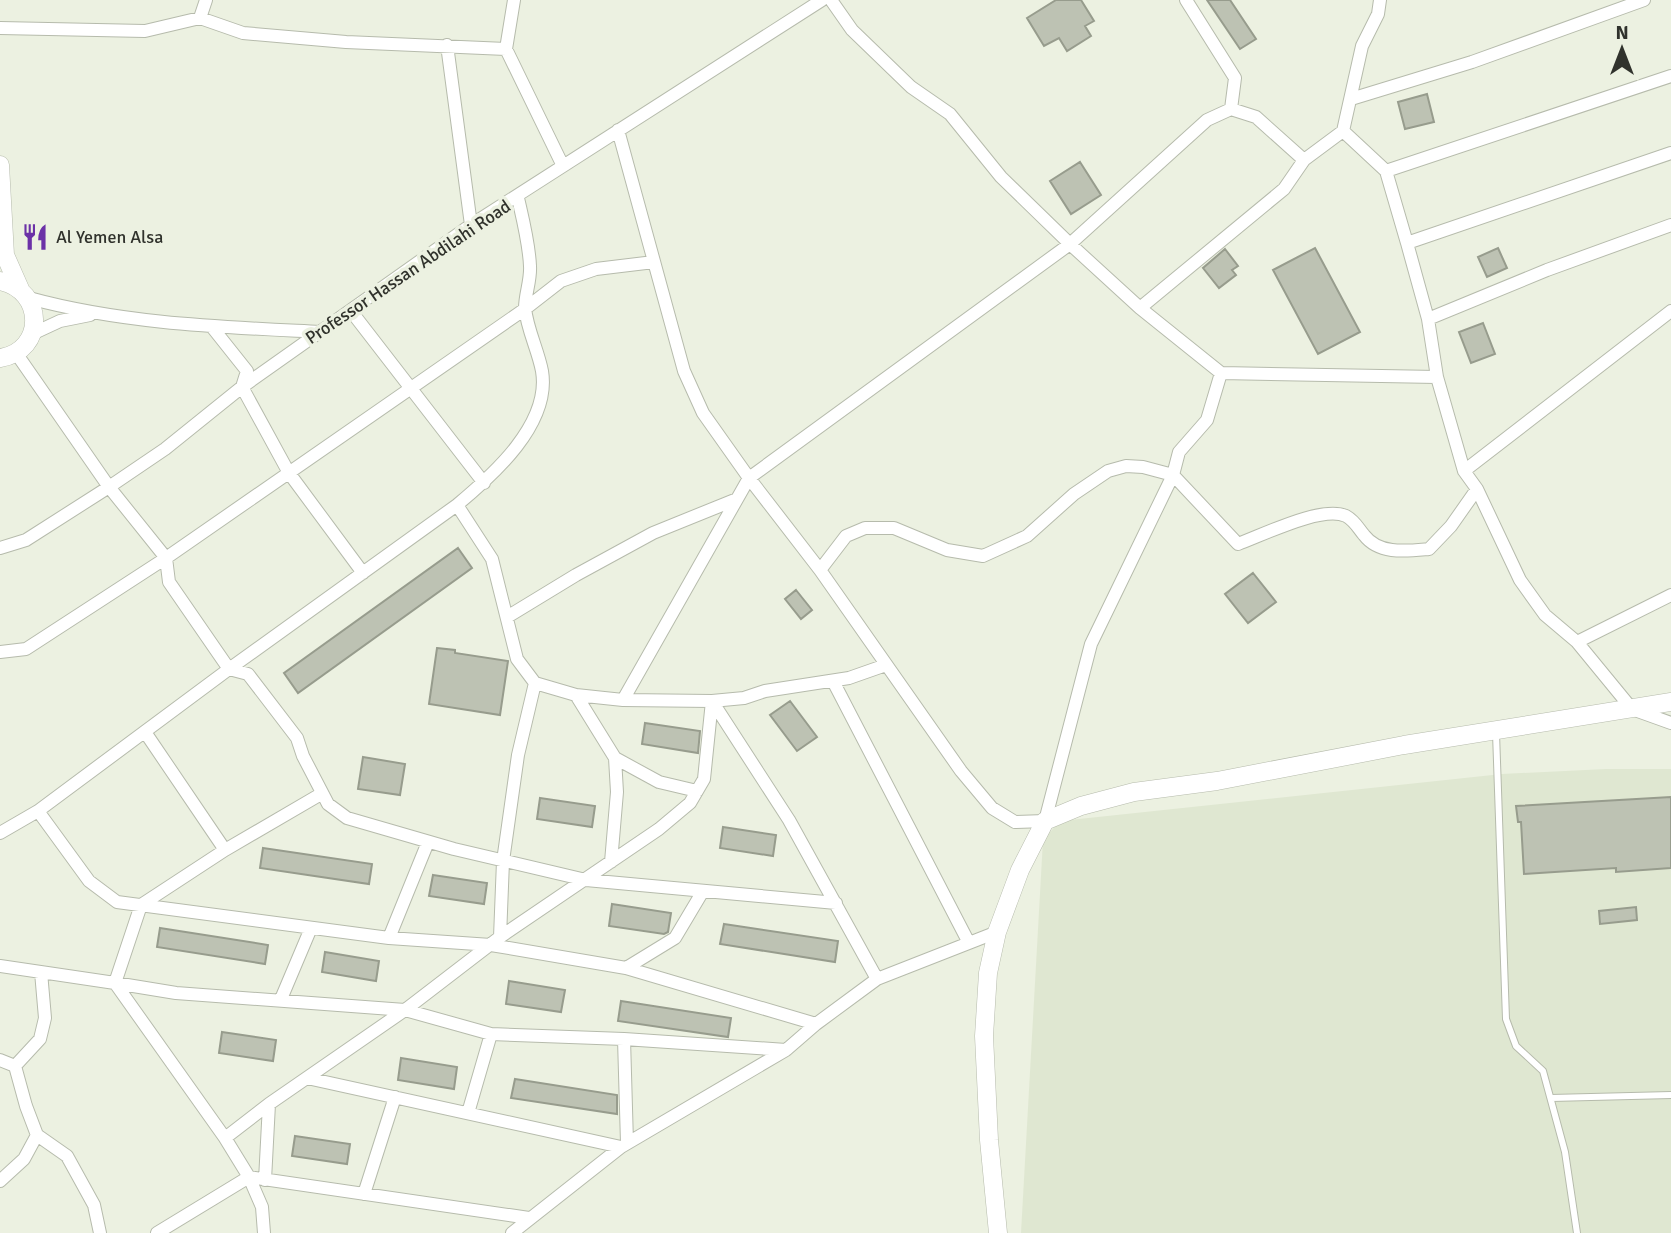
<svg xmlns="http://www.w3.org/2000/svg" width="1671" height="1233" viewBox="0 0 1671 1233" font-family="Signika,sans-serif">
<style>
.built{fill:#dfe7d1}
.building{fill:#bdc2b3;stroke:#979c8d;stroke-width:2}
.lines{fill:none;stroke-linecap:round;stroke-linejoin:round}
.lane-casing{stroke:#b6bbac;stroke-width:8}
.street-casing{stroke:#b6bbac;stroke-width:14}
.secondary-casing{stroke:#b6bbac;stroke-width:19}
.lane{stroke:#fff;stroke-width:6}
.street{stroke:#fff;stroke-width:12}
.secondary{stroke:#fff;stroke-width:18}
.labels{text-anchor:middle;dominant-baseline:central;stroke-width:7;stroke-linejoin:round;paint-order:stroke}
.poi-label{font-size:18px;fill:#30322c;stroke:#ecf1e1;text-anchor:start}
.street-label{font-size:18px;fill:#30322c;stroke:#ecf1e1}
</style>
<rect width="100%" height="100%" fill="#ecf1e1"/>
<path class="built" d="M1606,769H1671V1233H1021L1043,840L1060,821L1502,774Z"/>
<path class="building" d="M1056,0H1081L1094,21L1085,26L1091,36L1067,51L1059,38L1044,46L1027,18Z
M1207,0H1230L1256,39L1240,49Z
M1427,94L1434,122L1405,129L1398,102Z
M1080,162L1101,195L1071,214L1050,181Z
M1315,248L1360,332L1318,354L1273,270Z
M1498,248L1507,268L1487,277L1478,257Z
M1225,249L1238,266L1232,270L1236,275L1219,288L1203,268Z
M1483,323L1495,354L1471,363L1459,332Z
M458,548L472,568L298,693L284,673Z
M1253,573L1276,602L1248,623L1225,594Z
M796,590L812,610L801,619L785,599Z
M437,648L455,650V653L508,661L500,715L429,704Z
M790,701L817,737L797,751L770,715Z
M645,723L700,731L698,753L642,744Z
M363,757L405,764L400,795L358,789Z
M1671,797V868L1616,872V868L1524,874L1521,822H1518L1516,806Z
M540,798L595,806L592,827L537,819Z
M723,827L776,835L773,856L720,848Z
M263,848L372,864L369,884L260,868Z
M433,875L487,883L484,904L429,896Z
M612,904L671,913L668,932L664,934L609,926Z
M1636,907L1637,920L1600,924L1599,911Z
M724,924L838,941L835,962L720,944Z
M160,928L268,945L265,964L157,947Z
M325,952L379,961L376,981L322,972Z
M509,981L565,990L561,1012L506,1004Z
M621,1001L731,1018L728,1037L618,1021Z
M222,1032L276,1040L273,1061L219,1053Z
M401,1058L457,1067L454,1089L398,1080Z
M515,1079L617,1095V1114L511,1098Z
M295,1136L350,1144L347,1164L292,1156Z"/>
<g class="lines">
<defs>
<path id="lane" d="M1496,733L1506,1019L1516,1046L1543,1071L1565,1152L1577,1233
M1551,1098L1671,1095"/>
<path id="street" d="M514,0L506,49L563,166
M831,0L852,30L911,87L950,114L1001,177L1070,244L1140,308L1221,373L1437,377L1464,471L1477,489L1520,580L1545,615L1577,642L1632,709L1671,723
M1186,0L1235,78L1231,109
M200,18L206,0
M0,28L145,31L200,18L243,33L346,42L506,49
M447,45L471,225
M1351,99L1472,62L1644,0
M618,130L684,371L703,413L749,478L820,570L961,771L992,808L1015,822L1045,821L1091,644L1173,475L1179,452L1207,420L1221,373
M1343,131L1386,171L1407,243L1671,153
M1386,171L1671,76
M1407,243L1428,319L1437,377
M29,298C124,324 222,327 320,332
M1140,308L1284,189L1304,160L1343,131L1362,46L1378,14L1380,0
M351,311L484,483
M1428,319L1547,270L1671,225
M212,327L247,371L242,387L289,473L363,573
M32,334L60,321L90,315
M16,353L109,487L166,558L169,582L229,669L248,674L297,738L303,756L328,804L347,818L454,849L586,880L836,903
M1464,471L1671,311
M457,505L492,559L517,659L535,683L576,695L623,700L712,701L744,698L765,691L849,678L886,665
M0,548L26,540L109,487L165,449L242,387L471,225L822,0
M820,570L846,536L865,528H894L947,550L983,556L1027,536L1074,494L1108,471L1126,466L1143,467L1173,475L1238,544C1263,535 1322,505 1346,516C1355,521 1358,528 1364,535C1379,555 1407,551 1429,549L1451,526L1477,489
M507,617L576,575L653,533L737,499
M1577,642L1671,595
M0,652L26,649L166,558L525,309L561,281L596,269L654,262
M833,681L969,943
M576,695L615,758L659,782L697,791
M623,700L749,478L1070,244L1207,120L1231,109L1256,117L1304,160
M712,701L789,820L877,979
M145,732L225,850
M321,794L225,850L141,905L115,983L176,993L405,1010L491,1034L624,1039L786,1050
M38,811L89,881L117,902L389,938L491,945L626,968L816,1024
M0,833L38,811L229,669L457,505C493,475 551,424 542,371C538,350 527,329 525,308C525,294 531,280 530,266C529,243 523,220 518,198
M611,862L617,792L615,758
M500,937L503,861L518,755L535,683
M389,938L428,842
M0,966L115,983L225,1138L249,1177L262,1207L264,1233
M626,968L675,938L703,891
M281,999L311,928
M624,1039L627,1143
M0,1060L15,1066L26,1106L37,1135L67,1156L94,1205L100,1233
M15,1066L40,1039L45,1018L41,972
M307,1078L621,1147
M468,1113L491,1034
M225,1138L269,1104L405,1010L500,937L659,829L690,803L704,779L712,701
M265,1180L269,1104
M0,1181L24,1159L37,1135
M364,1194L395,1097
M157,1233L249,1177L529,1218
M512,1233L621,1147L786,1050L816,1024L877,979L997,932"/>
<path id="secondary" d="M0,165L5,255L20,289
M0,281C45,290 46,351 0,358
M998,1233L989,1140L984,1036L988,973L997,932L1020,870L1045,821L1081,806L1134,792L1217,781L1404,745L1671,702"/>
</defs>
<use href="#lane" class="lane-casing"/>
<use href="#street" class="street-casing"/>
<use href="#secondary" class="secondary-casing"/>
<use href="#lane" class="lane"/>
<use href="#street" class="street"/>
<use href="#secondary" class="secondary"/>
</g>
<defs>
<symbol id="restaurant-bare" viewBox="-9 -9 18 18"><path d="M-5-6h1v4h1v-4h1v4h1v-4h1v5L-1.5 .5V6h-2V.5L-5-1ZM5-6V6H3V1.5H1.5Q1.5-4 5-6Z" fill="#6b31a7" stroke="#ecf1e1" stroke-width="2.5" paint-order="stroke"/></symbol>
</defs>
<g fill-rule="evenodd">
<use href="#restaurant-bare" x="16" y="218" width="38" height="38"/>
</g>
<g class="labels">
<g class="poi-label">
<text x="56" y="237">Al Yemen Alsa</text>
</g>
<g class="street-label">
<text transform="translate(408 272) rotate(-34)">Professor Hassan Abdilahi Road</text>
</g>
</g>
<g transform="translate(1622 49)" stroke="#ecf1e1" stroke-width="5" paint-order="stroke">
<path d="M0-5L12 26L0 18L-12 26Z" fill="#30322c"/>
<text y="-10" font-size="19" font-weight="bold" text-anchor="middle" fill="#30322c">N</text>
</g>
</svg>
